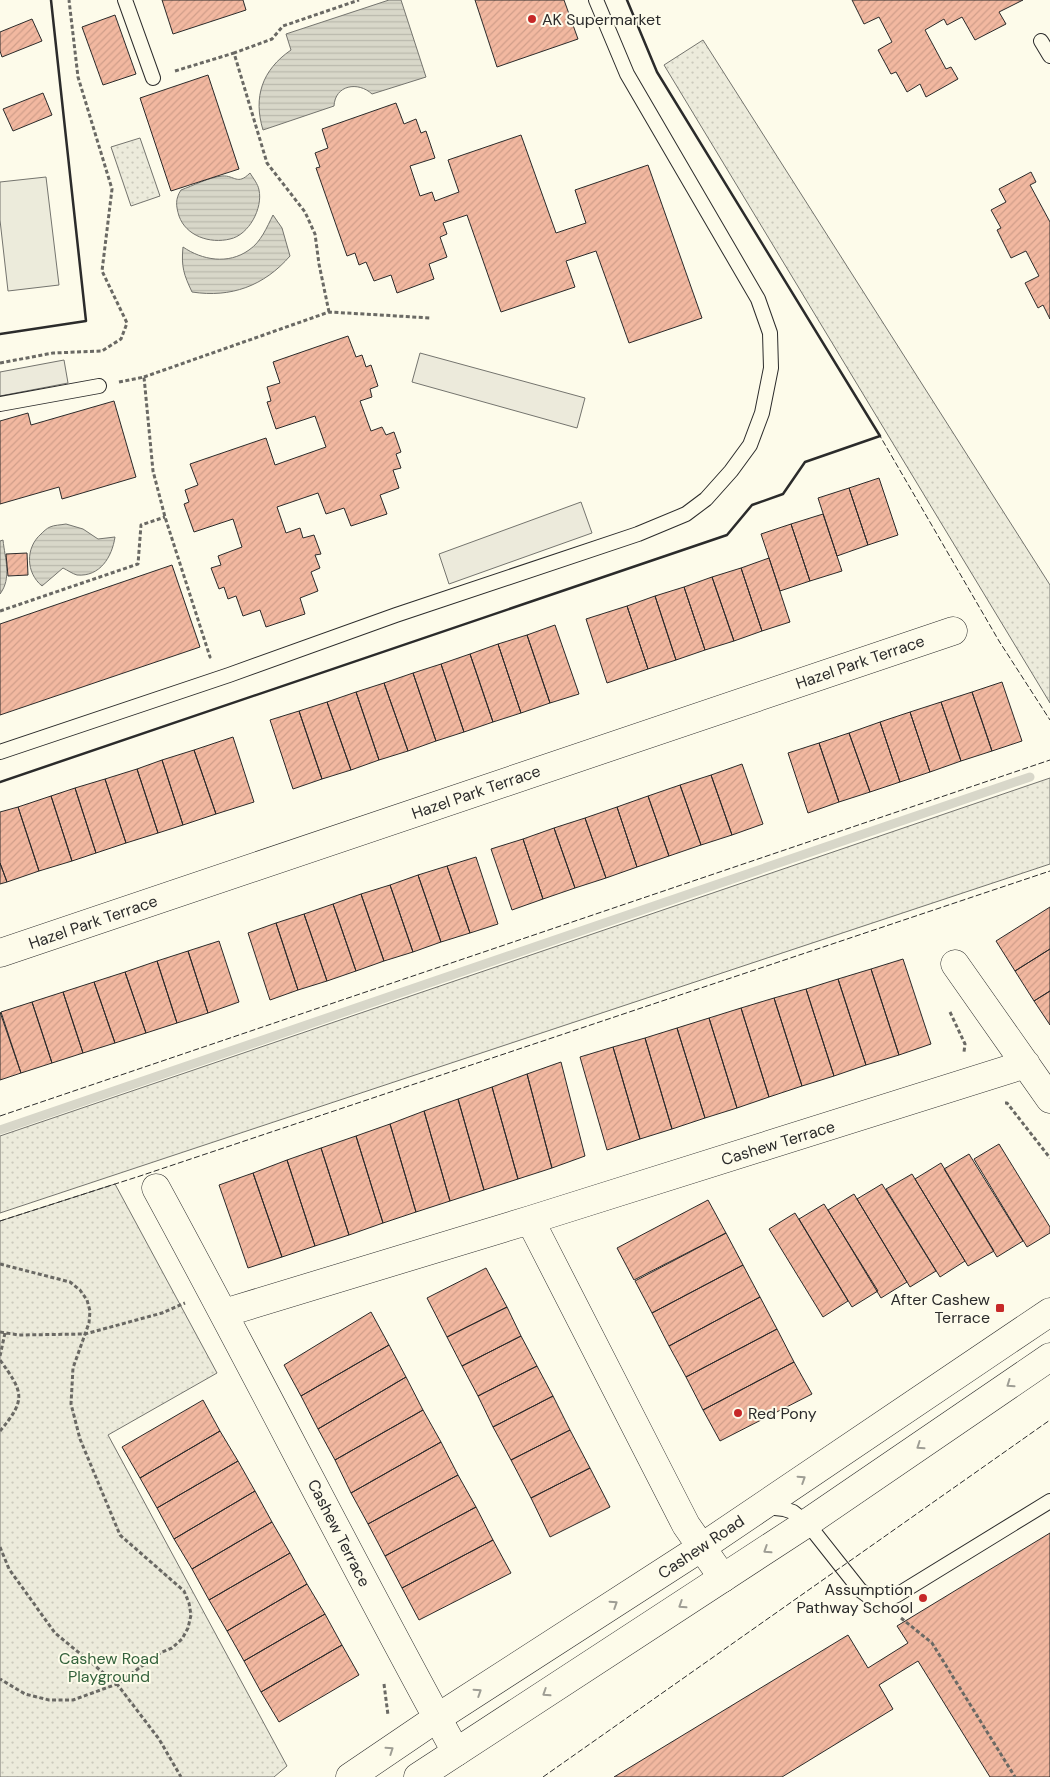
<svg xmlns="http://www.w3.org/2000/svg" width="1050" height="1777" viewBox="0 0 1050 1777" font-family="'DM Sans',sans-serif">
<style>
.grass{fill:url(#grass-dots);stroke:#74746e}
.garden{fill:#ecebdb;stroke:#74746e}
.parking{fill:#eceadb;stroke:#74746e}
.water{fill:url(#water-rules);stroke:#74746e}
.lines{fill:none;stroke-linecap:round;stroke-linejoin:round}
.stream{stroke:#d8d7c9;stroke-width:9}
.building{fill:url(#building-hatch);stroke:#2b2b2b}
.lane-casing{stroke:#2b2b2b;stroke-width:16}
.street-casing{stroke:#2b2b2b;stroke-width:29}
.secondary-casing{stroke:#2b2b2b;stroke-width:29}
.path{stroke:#6a6964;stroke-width:3;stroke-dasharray:4 2.5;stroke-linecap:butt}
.lane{stroke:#fdfbea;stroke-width:14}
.street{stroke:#fdfbea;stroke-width:28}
.secondary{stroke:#fdfbea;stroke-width:28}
.fence{stroke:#2b2b2b;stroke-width:1;stroke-dasharray:6 2.5;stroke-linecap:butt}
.wall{stroke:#2b2b2b;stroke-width:2.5}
.oneway{stroke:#9e9d94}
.poi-dot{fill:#c62828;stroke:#fdfbea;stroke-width:2}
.labels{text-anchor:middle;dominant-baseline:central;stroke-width:4;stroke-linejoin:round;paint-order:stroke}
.poi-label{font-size:16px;fill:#2b2b2b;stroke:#fdfbea;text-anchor:start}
.street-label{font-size:16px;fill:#2b2b2b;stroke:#fdfbea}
.park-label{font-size:16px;fill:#34623c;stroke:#fdfbea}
</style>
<defs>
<pattern id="grass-dots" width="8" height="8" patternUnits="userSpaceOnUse" patternTransform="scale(1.25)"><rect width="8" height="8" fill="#ecebdb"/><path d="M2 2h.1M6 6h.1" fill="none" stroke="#cbcabc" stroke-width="1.8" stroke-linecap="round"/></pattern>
<pattern id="water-rules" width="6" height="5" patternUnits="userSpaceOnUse" patternTransform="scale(1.25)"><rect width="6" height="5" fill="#d8d7c9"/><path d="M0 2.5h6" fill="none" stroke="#bab9ad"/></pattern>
<pattern id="building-hatch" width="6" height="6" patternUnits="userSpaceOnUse" patternTransform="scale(1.25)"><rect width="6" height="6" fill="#f2b8a0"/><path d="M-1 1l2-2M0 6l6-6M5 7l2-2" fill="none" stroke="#d09e8a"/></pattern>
</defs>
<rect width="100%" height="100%" fill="#fdfbea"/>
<path class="grass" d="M703,40L1050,585V703L664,65Z
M140,138L160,196L131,206L111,147Z
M1050,778V864L0,1213V1136Z
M115,1184L217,1373L108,1435L287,1766L274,1777H0V1221Z"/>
<path class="garden" d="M46,177L59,285L8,291L0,220V182Z"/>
<path class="parking" d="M420,353L585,398L577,428L412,382Z
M64,360L68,383L0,396V372Z
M581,502L592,533L449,584L439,554Z"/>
<path class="water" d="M389,0H401L426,77L372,94C358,81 335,85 334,106L263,130C253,97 262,70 291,50L286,34Z
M250,173C253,178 258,184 259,190C263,208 249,235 230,239C210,244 186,236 179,216C176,206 175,199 181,190C192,186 210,177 222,176C235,175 237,186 250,173Z
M273,215L282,228L290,256C264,286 231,298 192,292C184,275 181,267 183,247C202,260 228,265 249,250C261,242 267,227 273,215Z
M66,524L83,529L98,539L115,537C112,557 100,577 77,575C73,574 67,570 63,568L42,586C26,573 25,548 41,534C43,532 47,528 50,527C54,525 61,525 66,524Z
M3,540C5,559 12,578 0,594V541Z"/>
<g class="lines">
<path class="stream" d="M0,1130L1030,777"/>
</g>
<path class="building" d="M162,0H243L246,10L173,34Z
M475,0H564L578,39L497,67Z
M852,0H1023L999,12L1006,24L975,40L962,17L947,25L944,19L925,30L946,69L951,67L958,79L926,97L920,84L907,92L896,72L891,74L878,50L892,42L879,17L864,24Z
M115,15L136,74L103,85L82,27Z
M32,19L42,41L2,57L0,51V32Z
M208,75L239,169L171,191L140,98Z
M43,93L52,115L13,131L3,109Z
M396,103L404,124L416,119L421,133L426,131L435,158L410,166L420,196L432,192L435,201L459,192L448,160L521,135L556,233L586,223L575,190L648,165L702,318L629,343L596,251L566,261L575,287L501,312L467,215L443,223L447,234L440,237L447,257L429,264L434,279L397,293L391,275L374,281L366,262L359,265L355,253L347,256L316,168L320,167L315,153L328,148L322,129Z
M1031,172L1036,182L1030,185L1050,222V319L1043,305L1038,308L1025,283L1039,276L1026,251L1011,258L997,230L1001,228L991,210L1006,202L999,189Z
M348,336L356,357L362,355L366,367L371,365L378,386L370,389L372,397L360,401L371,431L382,427L386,435L394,432L401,452L396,454L401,468L393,470L399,488L380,495L387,514L351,526L344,508L326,514L318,493L277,507L286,533L300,528L303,538L314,535L321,554L315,555L320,568L311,572L318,591L300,598L305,614L266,627L260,610L243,616L236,596L228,599L224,587L219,589L211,568L221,565L218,556L242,547L233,519L194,532L184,504L189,502L185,490L198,485L190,464L266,438L275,465L326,447L315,416L276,429L267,402L271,401L267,387L280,383L273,362Z
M114,401L136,477L62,499L59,487L0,504V421L28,413L31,425Z
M879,478L898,535L868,545L849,488Z
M849,488L868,545L837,556L818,498Z
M823,514L842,571L810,581L791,524Z
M791,524L810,581L780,591L761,534Z
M27,553L28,575L8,576L6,554Z
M769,558L790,622L762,631L741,568Z
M172,565L200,647L0,715V624Z
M741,568L762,631L734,641L712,577Z
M712,577L734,641L705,650L684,587Z
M684,587L705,650L676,660L655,596Z
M655,596L676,660L648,669L627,606Z
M627,606L648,669L607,683L586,619Z
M555,625L579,694L550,703L527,635Z
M527,635L550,703L521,713L498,644Z
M498,644L521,713L493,722L470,654Z
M470,654L493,722L464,732L441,664Z
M441,664L464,732L436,741L413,673Z
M413,673L436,741L408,751L384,683Z
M1002,682L1022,741L992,751L972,692Z
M384,683L408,751L379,760L356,692Z
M356,692L379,760L351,770L327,702Z
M972,692L992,751L961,761L941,702Z
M327,702L351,770L322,779L299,711Z
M941,702L961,761L930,772L910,712Z
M299,711L322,779L293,789L270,720Z
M910,712L930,772L900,782L880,722Z
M880,722L900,782L870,792L849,733Z
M849,733L870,792L839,802L819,743Z
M233,737L254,802L216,814L194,750Z
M819,743L839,802L808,813L788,753Z
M194,750L216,814L183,825L162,760Z
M162,760L183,825L158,833L137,769Z
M742,764L763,824L732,835L711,775Z
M137,769L158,833L126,843L105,779Z
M711,775L732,835L701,845L680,785Z
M105,779L126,843L96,853L75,788Z
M680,785L701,845L669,856L648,796Z
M75,788L96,853L72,861L51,796Z
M51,796L72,861L39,871L18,807Z
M648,796L669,856L637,867L617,807Z
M18,807L39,871L7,882L0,863V812Z
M617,807L637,867L606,878L585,818Z
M585,818L606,878L575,888L554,828Z
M554,828L575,888L543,899L523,839Z
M523,839L543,899L512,910L491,849Z
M476,857L498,924L470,933L447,866Z
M0,863L7,882L0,884Z
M447,866L470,933L441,942L418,875Z
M418,875L441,942L413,952L390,885Z
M390,885L413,952L384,961L361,894Z
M361,894L384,961L356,971L333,904Z
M333,904L356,971L327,981L304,914Z
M1050,907V949L1015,971L996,941Z
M304,914L327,981L298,990L276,923Z
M276,923L298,990L270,1000L248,933Z
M219,941L239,1002L208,1013L188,951Z
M1050,949V991L1034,1001L1015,971Z
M188,951L208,1013L177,1023L157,961Z
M903,959L931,1044L899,1055L871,969Z
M157,961L177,1023L146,1033L125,972Z
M871,969L899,1055L866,1065L838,979Z
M125,972L146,1033L115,1043L94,982Z
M838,979L866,1065L834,1076L806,989Z
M94,982L115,1043L83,1053L63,992Z
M806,989L834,1076L802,1086L774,998Z
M1050,991V1025L1034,1001Z
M63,992L83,1053L52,1063L32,1002Z
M774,998L802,1086L769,1097L741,1008Z
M32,1002L52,1063L21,1073L1,1012Z
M741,1008L769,1097L737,1108L709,1018Z
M0,1012L21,1073L0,1080Z
M709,1018L737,1108L705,1118L677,1028Z
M677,1028L705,1118L672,1129L645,1038Z
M645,1038L672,1129L640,1139L613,1047Z
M613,1047L640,1139L607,1150L580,1057Z
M561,1062L585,1156L552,1168L527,1074Z
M527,1074L552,1168L518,1179L492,1087Z
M492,1087L518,1179L484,1190L458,1099Z
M458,1099L484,1190L450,1201L424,1111Z
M424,1111L450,1201L416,1212L390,1124Z
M390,1124L416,1212L383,1223L356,1136Z
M356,1136L383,1223L349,1235L321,1148Z
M999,1144L1050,1227V1233L1027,1247L974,1159Z
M321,1148L349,1235L315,1246L287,1160Z
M969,1154L1023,1241L997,1257L944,1169Z
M287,1160L315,1246L282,1257L253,1173Z
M941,1163L994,1251L968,1266L915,1179Z
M253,1173L282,1257L248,1268L219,1185Z
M912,1174L965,1261L940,1277L886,1189Z
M882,1184L936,1271L910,1287L857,1199Z
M854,1194L907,1282L881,1298L828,1210Z
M708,1200L726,1233L634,1280L617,1248Z
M824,1204L878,1291L852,1307L799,1219Z
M795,1213L848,1301L823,1317L769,1229Z
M726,1233L743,1265L652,1313L635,1281Z
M743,1265L760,1297L669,1346L652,1313Z
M486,1268L507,1307L447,1337L427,1298Z
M760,1297L777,1329L686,1377L669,1346Z
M507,1307L521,1336L462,1366L447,1337Z
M371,1312L389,1345L301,1396L284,1365Z
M777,1329L794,1362L703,1410L686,1377Z
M521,1336L537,1366L478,1396L462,1366Z
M389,1345L406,1377L318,1429L301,1396Z
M794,1362L812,1394L720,1441L703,1410Z
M537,1366L553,1396L493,1427L478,1396Z
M406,1377L423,1410L335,1460L318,1429Z
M553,1396L570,1430L511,1460L493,1427Z
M203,1400L220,1431L140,1478L122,1447Z
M423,1410L441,1442L351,1493L335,1460Z
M570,1430L590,1468L531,1498L511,1460Z
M220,1431L238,1461L157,1508L140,1478Z
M441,1442L458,1475L368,1524L351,1493Z
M238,1461L255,1491L174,1539L157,1508Z
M590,1468L610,1507L550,1537L531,1498Z
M458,1475L476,1507L385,1556L368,1524Z
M255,1491L272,1522L192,1569L174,1539Z
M476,1507L493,1540L402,1588L385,1556Z
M272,1522L290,1553L209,1600L192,1569Z
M1050,1533V1777H990L918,1661L879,1685L893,1709L782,1777H614L848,1635L868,1668L908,1643L897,1626Z
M493,1540L511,1573L419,1620L402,1588Z
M290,1553L307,1584L227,1631L209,1600Z
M307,1584L325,1614L244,1661L227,1631Z
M325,1614L342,1645L261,1692L244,1661Z
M342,1645L359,1675L279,1722L261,1692Z"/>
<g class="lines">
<defs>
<path id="lane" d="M125,0L153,78
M1041,41L1050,56
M0,404L99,386
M0,752L229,675L396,615L638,534L686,514L706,499L731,471L750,445L762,413L771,368L770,333L758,299L627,74L596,0
M766,1507L784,1509L793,1512L807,1523L860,1590L871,1598L881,1602L897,1595L1050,1501"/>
<path id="street" d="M0,953L953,631
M955,964L1050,1099
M156,1188C258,1375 353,1565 456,1752
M530,1220L686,1525L723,1578
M224,1313L530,1220L1026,1064"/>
<path id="secondary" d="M350,1777L437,1718L702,1547L1050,1312
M418,1777L807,1523L1050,1357"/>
</defs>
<use href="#lane" class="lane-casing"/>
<use href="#street" class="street-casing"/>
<use href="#secondary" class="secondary-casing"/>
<path class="path" d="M175,71L234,53
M329,312L319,264L315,234L305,212L267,163L234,53L272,39L283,26L359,0
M0,363L53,353L102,351L121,339L127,323L102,271L112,189L78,77L69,0
M144,377L329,312L431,318
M119,382L144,377L153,471L165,517L210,657H209
M0,611L138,564L141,525L165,517
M950,1012L965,1044L964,1052
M1005,1103H1007L1050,1158
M0,1264L70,1282L80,1290L87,1300L90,1311L89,1323L73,1368L71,1404L80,1439L120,1535L184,1591L189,1603L191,1615L188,1628L182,1639L172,1648L160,1653L117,1684L73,1700H49L25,1694L0,1679
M0,1332L19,1335L85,1334L162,1313L185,1303
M0,1356L5,1333
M0,1360C23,1392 27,1399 0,1431
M0,1547L9,1569L55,1633L117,1684L159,1739L181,1777
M901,1618L932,1643L1015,1777
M384,1684L388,1715"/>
<use href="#lane" class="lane"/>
<use href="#street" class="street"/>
<use href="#secondary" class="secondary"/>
<path class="fence" d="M627,0L657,72L880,436L999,641L1050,720
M0,1116L1050,760
M0,1221L140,1176L1050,871
M543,1777L1050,1420"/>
<path class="wall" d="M0,334L86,321L51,0
M0,782L727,535L752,505L783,494L805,462L880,436L657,72L627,0"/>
</g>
<defs><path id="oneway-chevron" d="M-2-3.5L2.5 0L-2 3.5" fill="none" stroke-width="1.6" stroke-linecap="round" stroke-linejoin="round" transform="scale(1.25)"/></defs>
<g class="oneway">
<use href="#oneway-chevron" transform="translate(1010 1384) rotate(145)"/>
<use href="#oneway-chevron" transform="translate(920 1446) rotate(146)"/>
<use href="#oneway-chevron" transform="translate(802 1479) rotate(-33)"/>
<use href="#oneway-chevron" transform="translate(767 1550) rotate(147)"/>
<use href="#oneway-chevron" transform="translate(614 1604) rotate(-33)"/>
<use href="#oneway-chevron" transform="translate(682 1605) rotate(147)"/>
<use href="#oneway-chevron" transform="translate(478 1692) rotate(-33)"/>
<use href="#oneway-chevron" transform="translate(546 1693) rotate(147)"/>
<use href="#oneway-chevron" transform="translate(390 1750) rotate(-34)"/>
</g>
<g class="poi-dot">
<circle cx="532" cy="19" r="5"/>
<rect x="995" y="1303" width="10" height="10" rx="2.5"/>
<circle cx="738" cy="1413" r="5"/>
<circle cx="923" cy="1598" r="5"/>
</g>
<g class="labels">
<g class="poi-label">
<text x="542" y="19">AK Supermarket</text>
<text x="990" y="1299" text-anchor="end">After Cashew<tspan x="990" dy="18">Terrace</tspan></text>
<text x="748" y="1413">Red Pony</text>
<text x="913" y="1589" text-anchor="end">Assumption<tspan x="913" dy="18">Pathway School</tspan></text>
</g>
<g class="street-label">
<text transform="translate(860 662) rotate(-19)">Hazel Park Terrace</text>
<text transform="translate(476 792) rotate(-19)">Hazel Park Terrace</text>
<text transform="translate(93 922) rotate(-19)">Hazel Park Terrace</text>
<text transform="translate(778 1143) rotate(-17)">Cashew Terrace</text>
<text transform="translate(339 1533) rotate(63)">Cashew Terrace</text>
<text transform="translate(701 1547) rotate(-34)">Cashew Road</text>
</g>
<g class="park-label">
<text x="109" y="1658">Cashew Road<tspan x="109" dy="18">Playground</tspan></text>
</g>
</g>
</svg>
